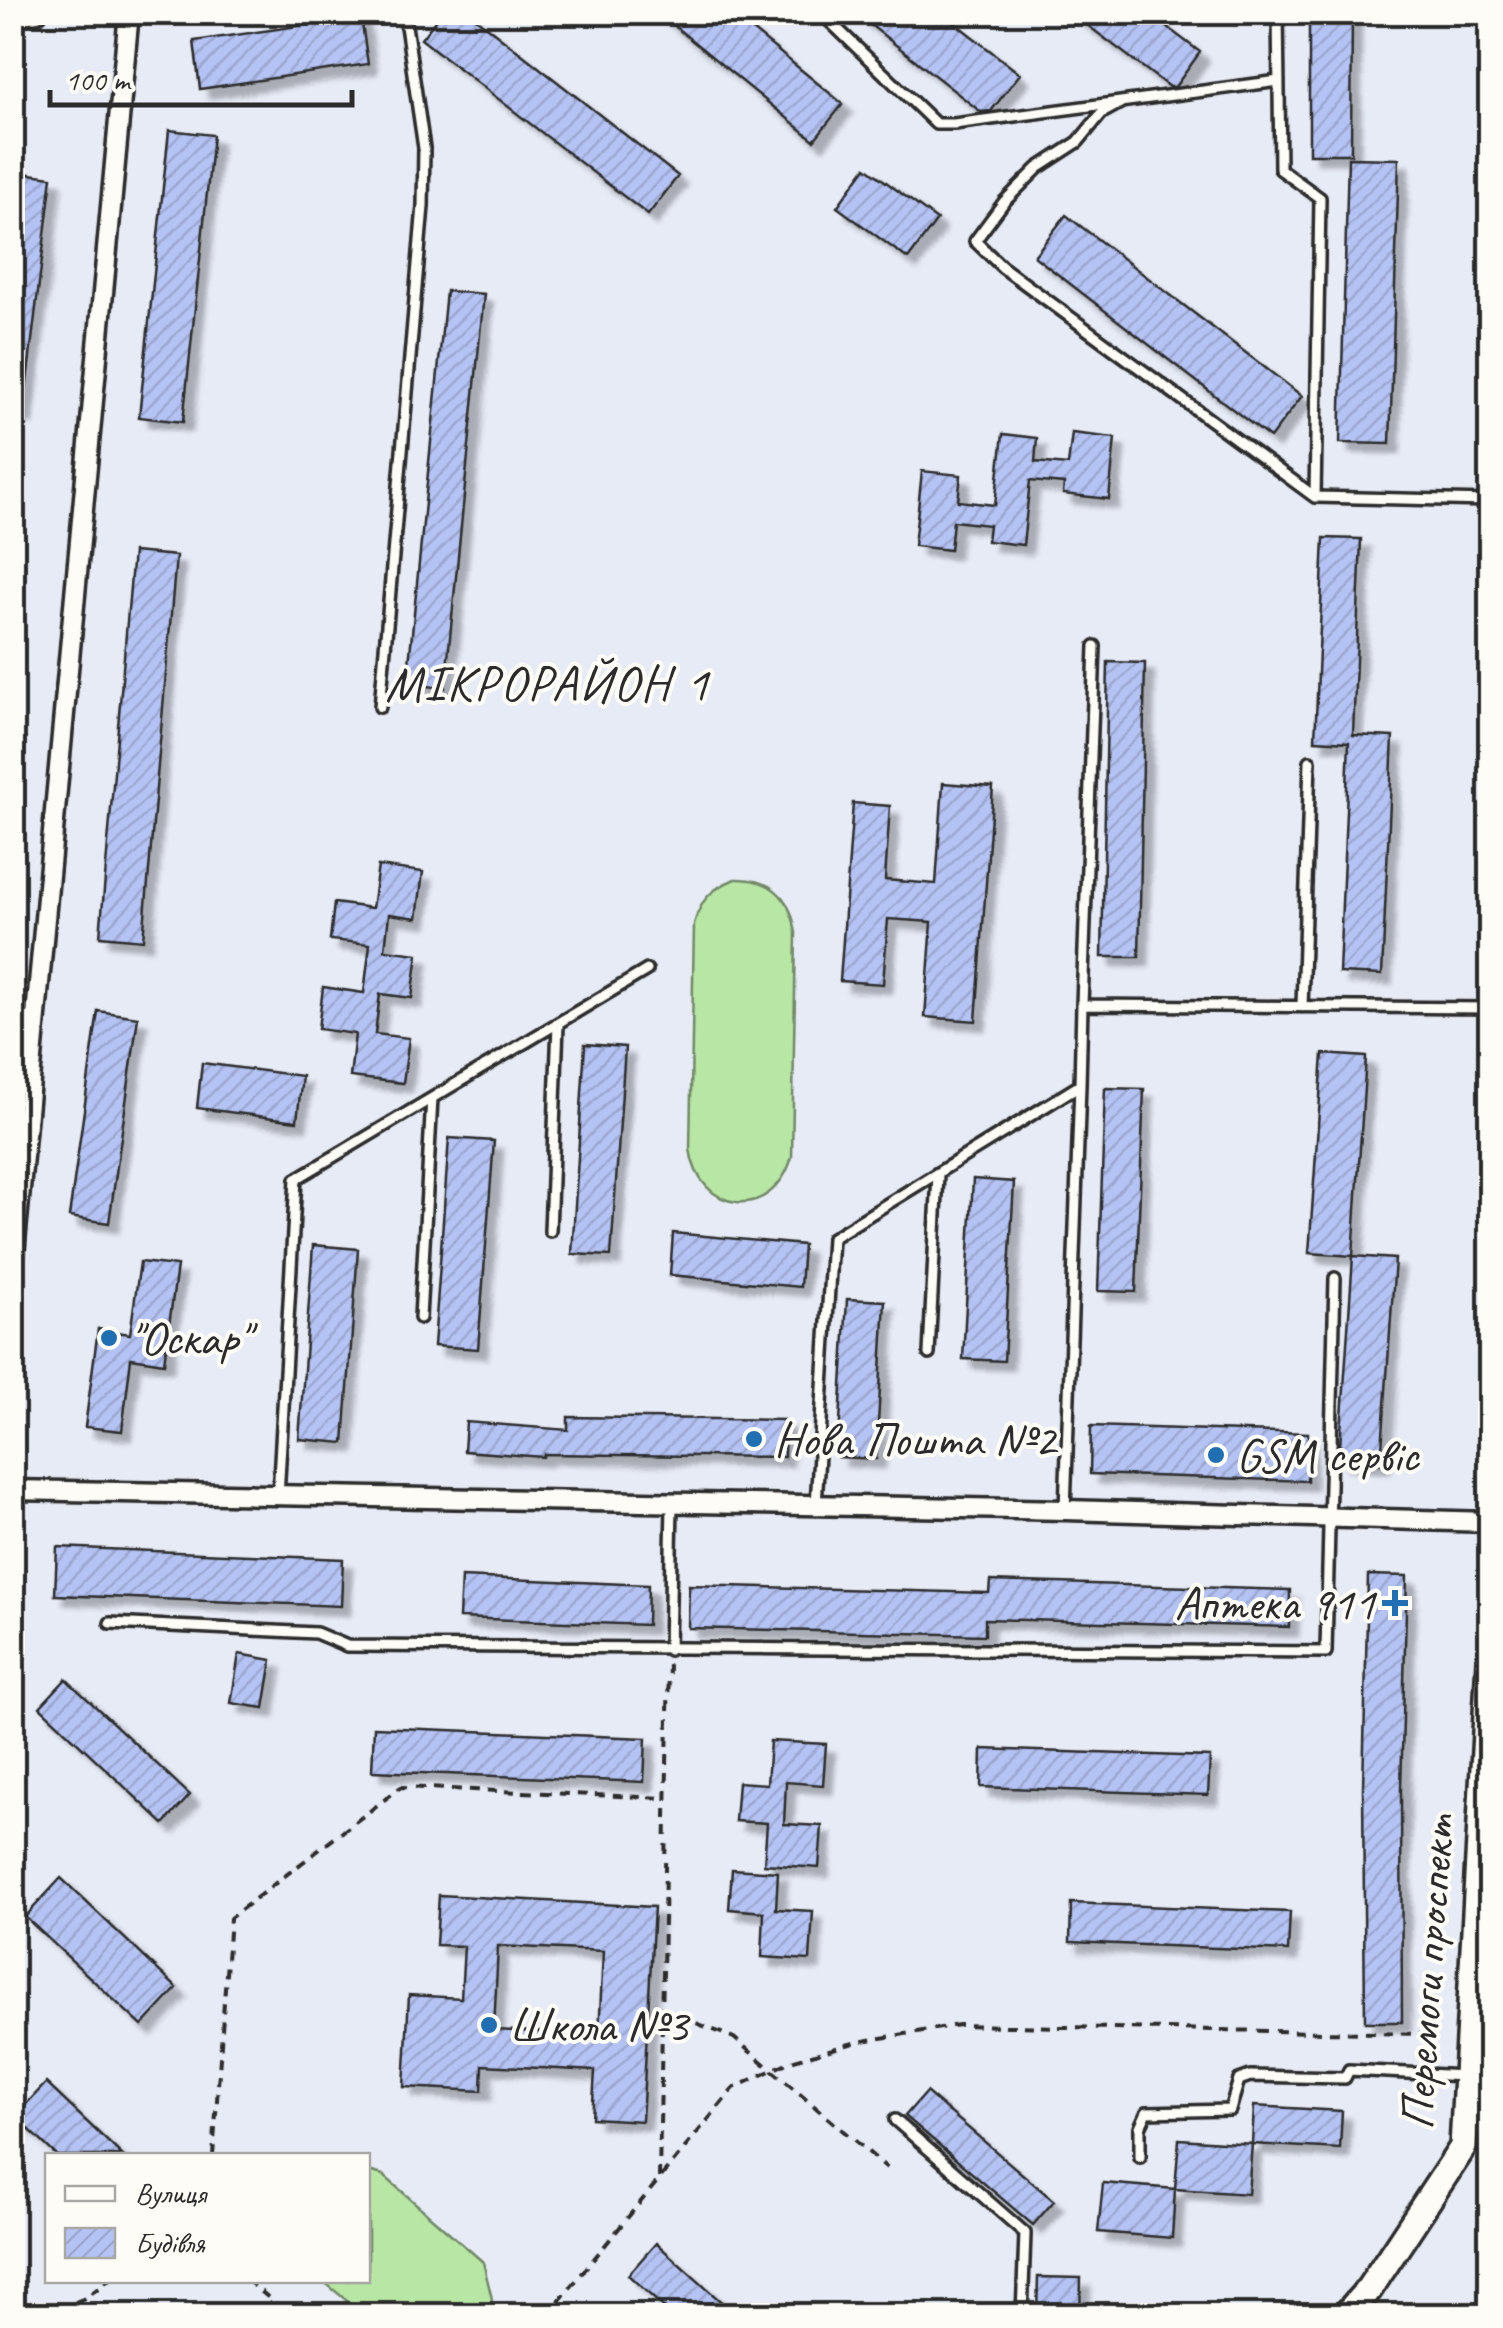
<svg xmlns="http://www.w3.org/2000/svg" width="1503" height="2328" viewBox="0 0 1503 2328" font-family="Caveat,sans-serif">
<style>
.grass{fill:#b8e6a4;stroke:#728868;stroke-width:2.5}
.building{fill:url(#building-hatch);stroke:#2b2b2b;stroke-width:2.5;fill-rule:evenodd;filter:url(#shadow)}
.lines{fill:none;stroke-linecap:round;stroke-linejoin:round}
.lane-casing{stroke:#2b2b2b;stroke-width:16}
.street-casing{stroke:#2b2b2b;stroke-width:25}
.secondary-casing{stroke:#2b2b2b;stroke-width:32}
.path{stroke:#2b2b2b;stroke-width:4;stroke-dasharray:10 8;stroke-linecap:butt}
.lane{stroke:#fdfcf7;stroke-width:9}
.street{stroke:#fdfcf7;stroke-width:18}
.secondary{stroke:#fdfcf7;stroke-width:25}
.poi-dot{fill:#1f6fb2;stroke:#fdfcf7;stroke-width:4}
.labels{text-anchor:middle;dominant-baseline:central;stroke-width:8;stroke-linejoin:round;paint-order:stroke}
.poi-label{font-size:48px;fill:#2b2b2b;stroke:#fdfcf7;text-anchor:start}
.street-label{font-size:48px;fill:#2b2b2b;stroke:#fdfcf7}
.neighbourhood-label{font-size:50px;letter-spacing:2.5px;fill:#2b2b2b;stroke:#fdfcf7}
</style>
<defs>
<pattern id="building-hatch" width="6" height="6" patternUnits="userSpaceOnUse" patternTransform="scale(2.5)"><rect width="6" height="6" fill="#b5c3f4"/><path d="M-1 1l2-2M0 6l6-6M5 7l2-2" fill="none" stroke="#9ca8d1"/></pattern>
<filter id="shadow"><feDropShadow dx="9" dy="9" stdDeviation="2.5" flood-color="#0004"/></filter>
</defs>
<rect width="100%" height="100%" fill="#e7ebf6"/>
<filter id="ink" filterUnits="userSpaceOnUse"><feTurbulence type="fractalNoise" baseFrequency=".01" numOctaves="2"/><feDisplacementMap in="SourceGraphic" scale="20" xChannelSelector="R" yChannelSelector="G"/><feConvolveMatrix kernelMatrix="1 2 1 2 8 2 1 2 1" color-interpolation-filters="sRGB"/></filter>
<g filter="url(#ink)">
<path class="grass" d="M735,879C771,878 791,897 796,933L792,1157C773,1222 699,1215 690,1149L694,924C701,899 711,889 735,879Z
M368,2171L383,2175L483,2262L492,2299L487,2315H364L323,2281L368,2280Z"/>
<path class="building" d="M442,12H468L678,176L648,215L421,39Z
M657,12H730L843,104L814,140Z
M854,12H941L1020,74L991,111L981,112Z
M1070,12H1147L1200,52L1175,87H1169Z
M1309,12H1352L1351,154H1309Z
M361,17L368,64L200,89L194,41Z
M169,130L213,135L183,422L139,417Z
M1348,158L1399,159L1390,444L1340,443Z
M866,167L937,220L908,259L837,207Z
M23,173L52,177L23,414H12V262Z
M1066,215L1302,396L1270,438L1034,256Z
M446,291L484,294L445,688L407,684Z
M1072,433L1115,438L1109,499L1063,494L1064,484L1030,481L1023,545L987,541L989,525L953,521L950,550L914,546L922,471L961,475L958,501L995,505L1003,434L1037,438L1035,462L1068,465Z
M1324,538L1361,539L1353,735L1393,737L1382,975L1339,973L1349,742L1315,740Z
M133,552L176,556L143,940L100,936Z
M1108,662L1145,663L1139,957H1102Z
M943,783L993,787L976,1021L925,1017L932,922L888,919L883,984L840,981L853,803L890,806L885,880L936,884Z
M378,866L423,872L417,918L389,914L385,950L418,954L412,998L380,994L375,1034L409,1038L403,1083L350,1077L355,1034L318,1029L323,987L364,993L370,944L330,940L334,903L372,908Z
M98,1011L138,1017L109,1223L69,1217Z
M585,1044L625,1047L611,1256L572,1254Z
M1323,1054L1366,1057L1353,1256L1309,1253Z
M202,1063L302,1076L297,1121L197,1108Z
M1105,1088L1144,1089L1136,1292L1098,1291Z
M449,1138L494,1141L478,1349L434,1346Z
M973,1179L1014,1182L1004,1361L963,1359Z
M673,1233L803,1245L800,1287L670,1275Z
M313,1245L358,1249L344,1443L299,1439Z
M1353,1256L1395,1259L1381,1464L1339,1461Z
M140,1262L177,1266L164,1363L131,1358L122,1431L85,1427L98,1329L130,1334Z
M847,1299L885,1301L876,1459L838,1457Z
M568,1417L785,1420L784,1457L544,1454L543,1457L464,1451L466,1422L568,1430Z
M1091,1426L1308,1433L1307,1481L1090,1474Z
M57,1547L343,1559L341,1606L55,1595Z
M1368,1575L1407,1576L1401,1789L1402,2022H1365L1363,1788Z
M461,1577L648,1585L647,1625L459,1618Z
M990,1581L1290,1590L1289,1627L985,1619V1635L688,1628L689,1585L989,1593Z
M239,1654L272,1660L264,1708L231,1703Z
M66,1679L190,1795L164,1824L40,1707Z
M374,1727L646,1738L644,1782L372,1771Z
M770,1741L826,1744L823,1785L786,1782L784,1824L822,1826L819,1868L764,1864L767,1823L735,1821L738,1782L767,1784Z
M982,1749L1210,1757L1208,1795L981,1787Z
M732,1869L778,1872L776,1909L813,1911L810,1960L762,1957L764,1912L729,1909Z
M61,1878L177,1988L142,2026L25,1917Z
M439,1895L654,1907L642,2121L592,2118L595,2071L483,2065L482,2091L404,2087L409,1995L461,1998L464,1946L436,1945ZM498,1946L603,1951L599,2035L494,2030Z
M1071,1903L1290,1912L1288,1951L1070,1942Z
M46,2083L123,2156H57L15,2116Z
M926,2092L1054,2201L1033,2225L905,2116Z
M1254,2106L1342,2111L1340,2149L1252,2144Z
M1179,2139L1252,2144L1248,2194L1175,2189Z
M1103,2183L1175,2189L1172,2238L1098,2232Z
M656,2243L737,2316H673L628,2275Z
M1038,2277L1081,2278L1080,2316H1037Z"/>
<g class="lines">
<defs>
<path id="lane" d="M820,12L936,124H954L1279,81
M1278,12L1280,169L1320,198L1315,497
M1122,102L1102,113L1078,142L1038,168L1004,202L975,241L1002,267L1315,497L1490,501
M380,707L423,206L424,148L404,12
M1082,1005L1095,646
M1302,1007L1310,761
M1080,1085L1082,1005L1490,1008
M550,1231L558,1025
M420,1318L432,1098
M929,1354L938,1174
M278,1496L296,1179L647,970
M816,1505L832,1238L1080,1085L1065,1510
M110,1623L316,1633L347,1646L1326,1652L1335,1278
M669,1650L672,1504
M895,2120L1025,2233L1022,2316
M1140,2157V2127L1147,2112L1230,2110L1239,2080L1250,2076L1345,2078L1349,2070L1464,2076"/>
<path id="street" d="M12,15L37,12
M12,1275L129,12
M12,1490L1065,1510L1490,1522"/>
<path id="secondary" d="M1345,2316L1369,2289L1463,2147L1490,1660"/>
</defs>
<use href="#lane" class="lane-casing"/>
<use href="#street" class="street-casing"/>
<use href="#secondary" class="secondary-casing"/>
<path class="path" d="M663,2010L734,2038L887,2168
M213,2156L230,1918L401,1787L667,1798
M659,2178L669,1663
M247,2280L291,2316
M42,2316L85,2298L109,2280
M83,2316L85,2298
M547,2316L734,2088L791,2061L857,2042L959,2025L1425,2034"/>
<use href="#lane" class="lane"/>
<use href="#street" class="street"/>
<use href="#secondary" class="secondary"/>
</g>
</g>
<g class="poi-dot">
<circle cx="109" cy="1338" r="10"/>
<circle cx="754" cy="1439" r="10"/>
<circle cx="1216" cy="1455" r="10"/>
<path d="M1390 1588h10v10h10v10h-10v10h-10v-10h-10v-10h10z"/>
<circle cx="489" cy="2025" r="10"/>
</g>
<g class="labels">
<g class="poi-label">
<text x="129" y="1338">"Оскар"</text>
<text x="774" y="1439">Нова Пошта №2</text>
<text x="1236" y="1455">GSM сервіс</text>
<text x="1375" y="1603" text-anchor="end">Аптека 911</text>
<text x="509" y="2025">Школа №3</text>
</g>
<g class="street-label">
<text transform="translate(1427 1972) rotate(-86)">Перемоги проспект</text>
</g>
<g class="neighbourhood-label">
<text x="548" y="683">МІКРОРАЙОН 1</text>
</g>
</g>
<rect width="1503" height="2328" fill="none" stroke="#fdfcf7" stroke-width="50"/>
<rect x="25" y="25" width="1453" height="2278" fill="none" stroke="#2b2b2b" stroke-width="4" filter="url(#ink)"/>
<rect x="45" y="2153" width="325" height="130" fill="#fdfcf7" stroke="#a9a8a5" stroke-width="2.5"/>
<rect x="65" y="2186" width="50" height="15" fill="#fdfcf7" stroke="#a9a8a5" stroke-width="2.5"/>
<text x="135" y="2203" font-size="30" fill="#2b2b2b">Вулиця</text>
<rect x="65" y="2228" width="50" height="30" fill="url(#building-hatch)" stroke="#a9a8a5" stroke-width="2.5"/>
<text x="135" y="2253" font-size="30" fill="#2b2b2b">Будівля</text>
<path d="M50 90v15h302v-15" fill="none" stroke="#2b2b2b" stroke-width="5"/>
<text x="65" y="90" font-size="30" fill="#2b2b2b" stroke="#fdfcf7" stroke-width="8" paint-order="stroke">100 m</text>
</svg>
